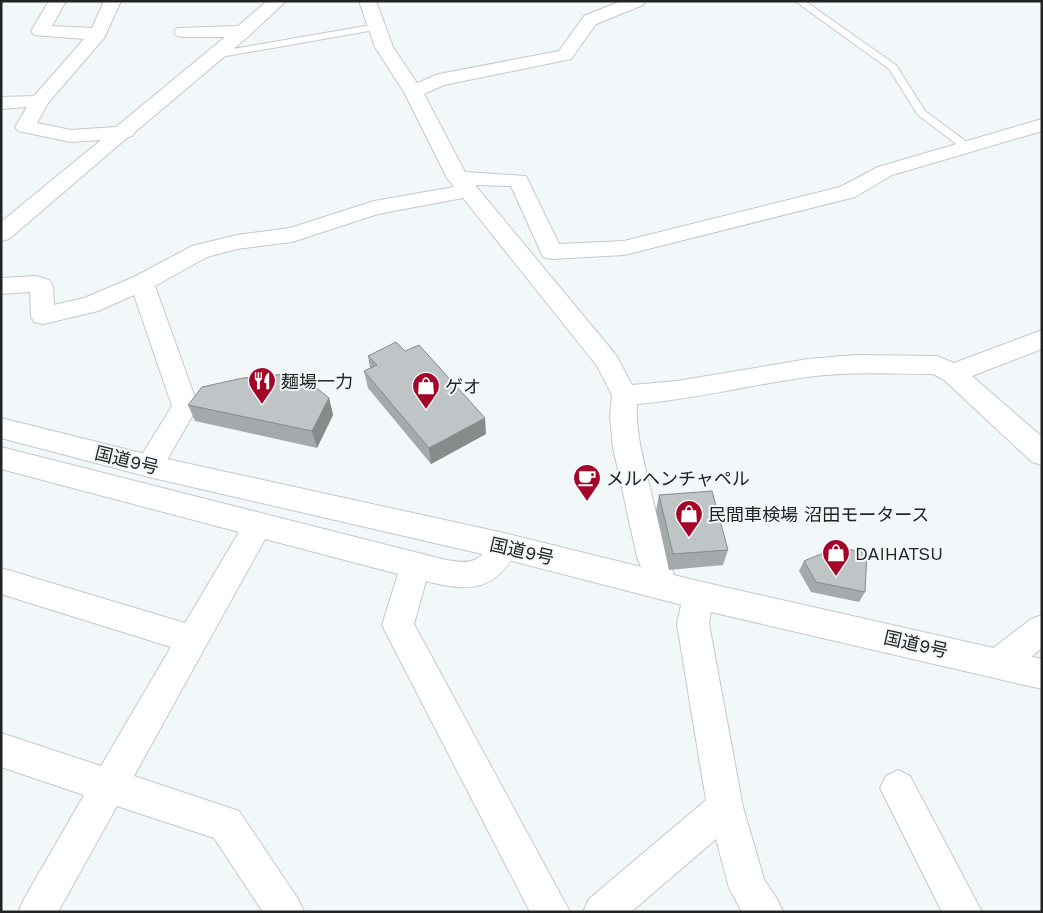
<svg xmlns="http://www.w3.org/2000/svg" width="1043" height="913" viewBox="0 0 1043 913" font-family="'Work Sans','Noto Sans JP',sans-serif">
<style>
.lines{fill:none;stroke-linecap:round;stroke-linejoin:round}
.lane-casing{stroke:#c3c9ca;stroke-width:2}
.street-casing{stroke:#c3c9ca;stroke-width:2}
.highway-casing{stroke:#c3c9ca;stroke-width:2}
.lane{fill:#fff;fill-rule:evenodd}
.street{fill:#fff;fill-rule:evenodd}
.highway{fill:#fff;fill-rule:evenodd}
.wall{fill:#a4a9ab}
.shaded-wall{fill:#868a8b}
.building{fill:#bfc5c7;stroke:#868a8b}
.labels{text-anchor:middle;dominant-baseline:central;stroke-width:4;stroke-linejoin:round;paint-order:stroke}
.poi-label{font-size:18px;fill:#222424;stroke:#f2f8fa;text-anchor:start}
.street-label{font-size:18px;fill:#222424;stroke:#f2f8fa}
</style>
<rect width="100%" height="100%" fill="#f2f8fa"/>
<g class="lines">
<defs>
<path id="lane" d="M795,1H805L896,65L925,111L971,145V149H963L918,115L889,69Z
M377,24L380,25V29L215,58L210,55L215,52Z"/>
<path id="street" d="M49,1H66L52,26L92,28L104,1H121L104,38L48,103L37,123L71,130L116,127L225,37H183L177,36L174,32L177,28L238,26L267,1H286L250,35L135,132L132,136L128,137L9,239L1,241V222L101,140L71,142L18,131L15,127L27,107L1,109V97L34,96L84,39L34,35L31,31Z
M359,1H376L393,47L417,83L439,74L559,51L584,16L621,1H645L643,5L596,24L571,59L444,85L424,94L465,172L526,176L559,244L624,241L840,187L878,167L1042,119V131L892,175L855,197L624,255L551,259L543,257L511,186L475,185L616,355L632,385L677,381L808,359L855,355L937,356L954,363L1042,330V349L972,376L1042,437V465L1032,462L944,380L933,374C891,374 849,371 807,377C750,385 695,399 637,404C635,432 644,460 650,488C658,521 665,553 678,585L674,594L663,598L652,594L637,557L613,447L610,417L612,395L597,366L463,198L378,214L292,242L237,249L207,257L155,286L198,406L159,474L149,477L139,474L135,466L172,406L134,295L98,311L43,324L34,322L31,316L30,292L1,294V278L36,276L49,280L53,286L54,305L84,298L134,277L192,246L237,235L290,228L374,201L454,187L447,178L404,92L375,47Z
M1,447L446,560C454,561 466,564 474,560C494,552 486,527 514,537L519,546C497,591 472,593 426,581L414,624L570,912H530L387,635L382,625L398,574L265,539L134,776L239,811L298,899L304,912H263L214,838L117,806L58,912H18L24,899L84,795L1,767V733L101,766L171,647L1,594V568L185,623L239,532L1,469Z
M698,581L709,585L713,595L709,624L743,807L764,879L777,899L783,912H742L729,888L716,839L631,912H583L589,899L706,800L677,624L683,595L687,585Z
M1042,615V648L1010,674L999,678L988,674L983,663L988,652L1031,619Z
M898,770L910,776L982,912H942L880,788L886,776Z"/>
<path id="highway" d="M1,418L149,455L504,533L698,581L1042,659V689L698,609L504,559L149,477L1,438Z"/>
</defs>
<use href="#lane" class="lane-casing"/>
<use href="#street" class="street-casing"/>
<use href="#highway" class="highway-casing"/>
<use href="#lane" class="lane"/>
<use href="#street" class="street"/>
<use href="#highway" class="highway"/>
</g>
<path class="wall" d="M368,356L486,434L431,464L368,388L364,371L370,368Z
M329,398L333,415L317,448L195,421L188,405Z
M659,495L728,550L723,565L669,570L656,511Z
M804,561L865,592L859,602L811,592L799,571Z"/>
<path class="shaded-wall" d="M329,398L333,415L317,448L312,431Z
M485,418L486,434L431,464L429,448Z"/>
<path class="building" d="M396,342L405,351L419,345L485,418L429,448L364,371L377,365L368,356Z
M298,373L329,398L312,431L188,405L202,387L243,378Z
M712,491L728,550L673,554L659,495Z
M838,547L867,553L865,592L816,582L804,561Z"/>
<defs>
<symbol id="restaurant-pin" viewBox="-11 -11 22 30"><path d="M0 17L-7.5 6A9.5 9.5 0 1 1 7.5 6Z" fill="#a30628" stroke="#f2f8fa"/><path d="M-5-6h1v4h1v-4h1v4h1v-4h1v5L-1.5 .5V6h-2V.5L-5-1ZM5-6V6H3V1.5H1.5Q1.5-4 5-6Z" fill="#fff"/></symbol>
<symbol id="shop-pin" viewBox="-11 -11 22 30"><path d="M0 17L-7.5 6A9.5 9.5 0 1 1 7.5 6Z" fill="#a30628" stroke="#f2f8fa"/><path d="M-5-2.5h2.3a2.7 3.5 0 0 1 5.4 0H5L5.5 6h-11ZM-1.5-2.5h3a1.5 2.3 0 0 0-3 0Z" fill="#fff"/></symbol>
<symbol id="cafe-pin" viewBox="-11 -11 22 30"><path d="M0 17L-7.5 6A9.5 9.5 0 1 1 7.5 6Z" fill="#a30628" stroke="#f2f8fa"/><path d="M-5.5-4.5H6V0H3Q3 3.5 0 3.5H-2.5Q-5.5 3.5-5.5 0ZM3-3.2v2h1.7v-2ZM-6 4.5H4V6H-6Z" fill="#fff"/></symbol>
</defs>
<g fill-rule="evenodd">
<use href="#restaurant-pin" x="246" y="365" width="32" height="43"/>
<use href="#shop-pin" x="410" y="370" width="32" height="43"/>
<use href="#cafe-pin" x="571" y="462" width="32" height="43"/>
<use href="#shop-pin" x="673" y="498" width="32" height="43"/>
<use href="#shop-pin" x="820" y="537" width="32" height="43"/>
</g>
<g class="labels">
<g class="poi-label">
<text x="281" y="381">麺場一力</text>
<text x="445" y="386">ゲオ</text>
<text x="606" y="478">メルヘンチャペル</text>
<text x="708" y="514">民間車検場 沼田モータース</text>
<text x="855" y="553">DAIHATSU</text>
</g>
<g class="street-label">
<text transform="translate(127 460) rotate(14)">国道9号</text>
<text transform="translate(522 551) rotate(13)">国道9号</text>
<text transform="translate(916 644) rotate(13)">国道9号</text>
</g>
</g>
<rect width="1043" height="913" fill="none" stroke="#222424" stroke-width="5"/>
</svg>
